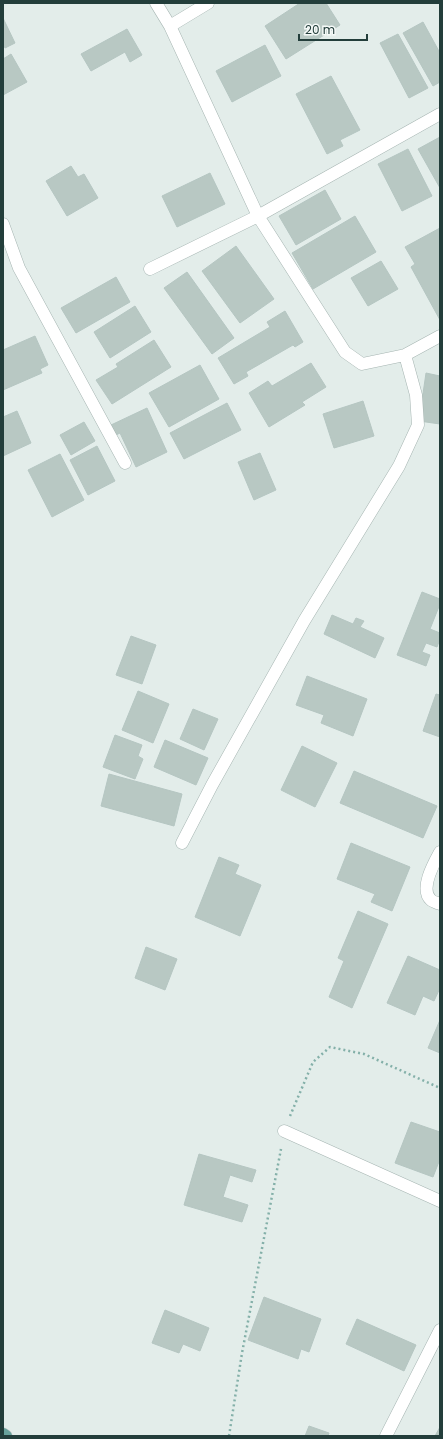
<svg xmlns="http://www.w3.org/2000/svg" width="443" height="1439" viewBox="0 0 443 1439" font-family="Poppins,sans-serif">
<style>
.building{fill:#b8c8c3;stroke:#b5c6c2}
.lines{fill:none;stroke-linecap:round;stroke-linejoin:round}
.minor-casing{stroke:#a6b5b2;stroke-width:13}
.major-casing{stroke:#c1c9c8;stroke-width:13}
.path{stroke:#84b0a9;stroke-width:2.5;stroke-dasharray:2 3;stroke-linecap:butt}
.minor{stroke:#fff;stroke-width:12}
.major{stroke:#68a29c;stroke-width:12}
</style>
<rect width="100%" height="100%" fill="#e3edea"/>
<path class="building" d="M300,3H326L340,25L286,59L265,26Z
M3,18L15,43L5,48L3,43Z
M423,22L440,53V82L433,86L403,33Z
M127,29L142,55L130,62L125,52L91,71L81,54Z
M398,34L428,88L409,98L380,43Z
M265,45L281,76L232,102L216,71Z
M11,54L27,82L3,95V59Z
M331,76L360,130L340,140L343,146L327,154L296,94Z
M440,137V188L418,149Z
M408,149L432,196L402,211L378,164Z
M71,166L78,177L84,174L98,198L67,216L46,181Z
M210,173L225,204L177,227L162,196Z
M325,190L341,219L296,245L279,216Z
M355,216L376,252L313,289L292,253Z
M440,228V320L411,267L415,264L405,247Z
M236,246L274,299L240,323L202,271Z
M381,261L398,289L368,306L351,278Z
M187,272L234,338L212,354L164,288Z
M116,277L130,302L76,333L61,308Z
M135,306L151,332L110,358L94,332Z
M285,311L303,342L295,347L293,345L246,372L248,376L234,384L218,358L270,327L267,322Z
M35,336L48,365L40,369L42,373L3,390V350Z
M154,340L171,367L112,404L96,380L118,367L116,364Z
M311,363L326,387L302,402L305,405L269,427L249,393L268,381L272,386Z
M200,365L219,399L169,427L149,393Z
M426,373L440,376V424L419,421Z
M363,401L374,436L334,448L323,414Z
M227,403L241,430L184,459L170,433Z
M147,408L167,452L136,467L120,433L116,435L111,425Z
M17,411L31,443L3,456V417Z
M84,422L95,441L71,455L60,435Z
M97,446L115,481L88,495L70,460Z
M260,453L276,490L254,500L238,462Z
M60,454L84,500L52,517L28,470Z
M422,592L440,599V604L430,629L440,633V639L437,647L426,643L422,652L430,655L426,666L397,655Z
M332,615L353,624L356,618L364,621L360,627L384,638L375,658L324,634Z
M131,636L156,645L142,684L116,675Z
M307,676L367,699L353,736L321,723L324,715L296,705Z
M138,691L169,704L153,743L122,730Z
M436,694L440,695V737L423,731Z
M193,709L218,719L204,750L180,739Z
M115,735L142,745L138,756L143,759L135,779L103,767Z
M165,740L208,758L196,785L154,767Z
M302,746L337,763L315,807L281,790Z
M354,771L437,806L423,838L340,803Z
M109,774L182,794L174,826L101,806Z
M351,843L410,867L392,911L371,902L375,894L337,879Z
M219,857L239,865L235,874L261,885L240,936L195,917Z
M358,911L388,924L352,1008L329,997L344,961L338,958Z
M146,947L177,959L165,990L135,978Z
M408,956L440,970V988L434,1001L423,996L415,1015L387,1003Z
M440,1020V1053L428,1048Z
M411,1122L440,1132V1159L433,1177L395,1163Z
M199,1154L256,1170L252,1182L230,1175L223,1197L248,1205L242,1222L184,1205Z
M264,1297L321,1319L309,1352L301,1349L298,1359L248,1340Z
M165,1310L209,1328L200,1351L183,1344L179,1353L152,1343Z
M357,1319L416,1345L404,1371L346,1344Z
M309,1426L329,1433L328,1436H305Z
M440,1427V1436H435Z"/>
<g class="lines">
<defs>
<path id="minor" d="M156,3L170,26L258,216L345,352L362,364L405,355L440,336
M170,26L208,3
M3,224L19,268L125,463
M150,269L258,216L440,114
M182,843L212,785L304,621L399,466L418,425L416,395L405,355
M440,852C434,863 419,889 431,900C433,902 438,903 440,904
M284,1131L440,1201
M386,1436L440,1330"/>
<path id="major" d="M3,1434L6,1436"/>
</defs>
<use href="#minor" class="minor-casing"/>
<use href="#major" class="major-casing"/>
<path class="path" d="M290,1116L313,1062L330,1047L364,1054L440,1088
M229,1436L242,1353L281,1149"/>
<use href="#minor" class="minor"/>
<use href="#major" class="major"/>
</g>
<rect width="443" height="1439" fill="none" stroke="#233e3b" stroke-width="8"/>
<path d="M299 34v6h68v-6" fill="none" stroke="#233e3b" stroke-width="2"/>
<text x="305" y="34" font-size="12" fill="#233e3b" stroke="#f4f9f7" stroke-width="3" paint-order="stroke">20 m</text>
</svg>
